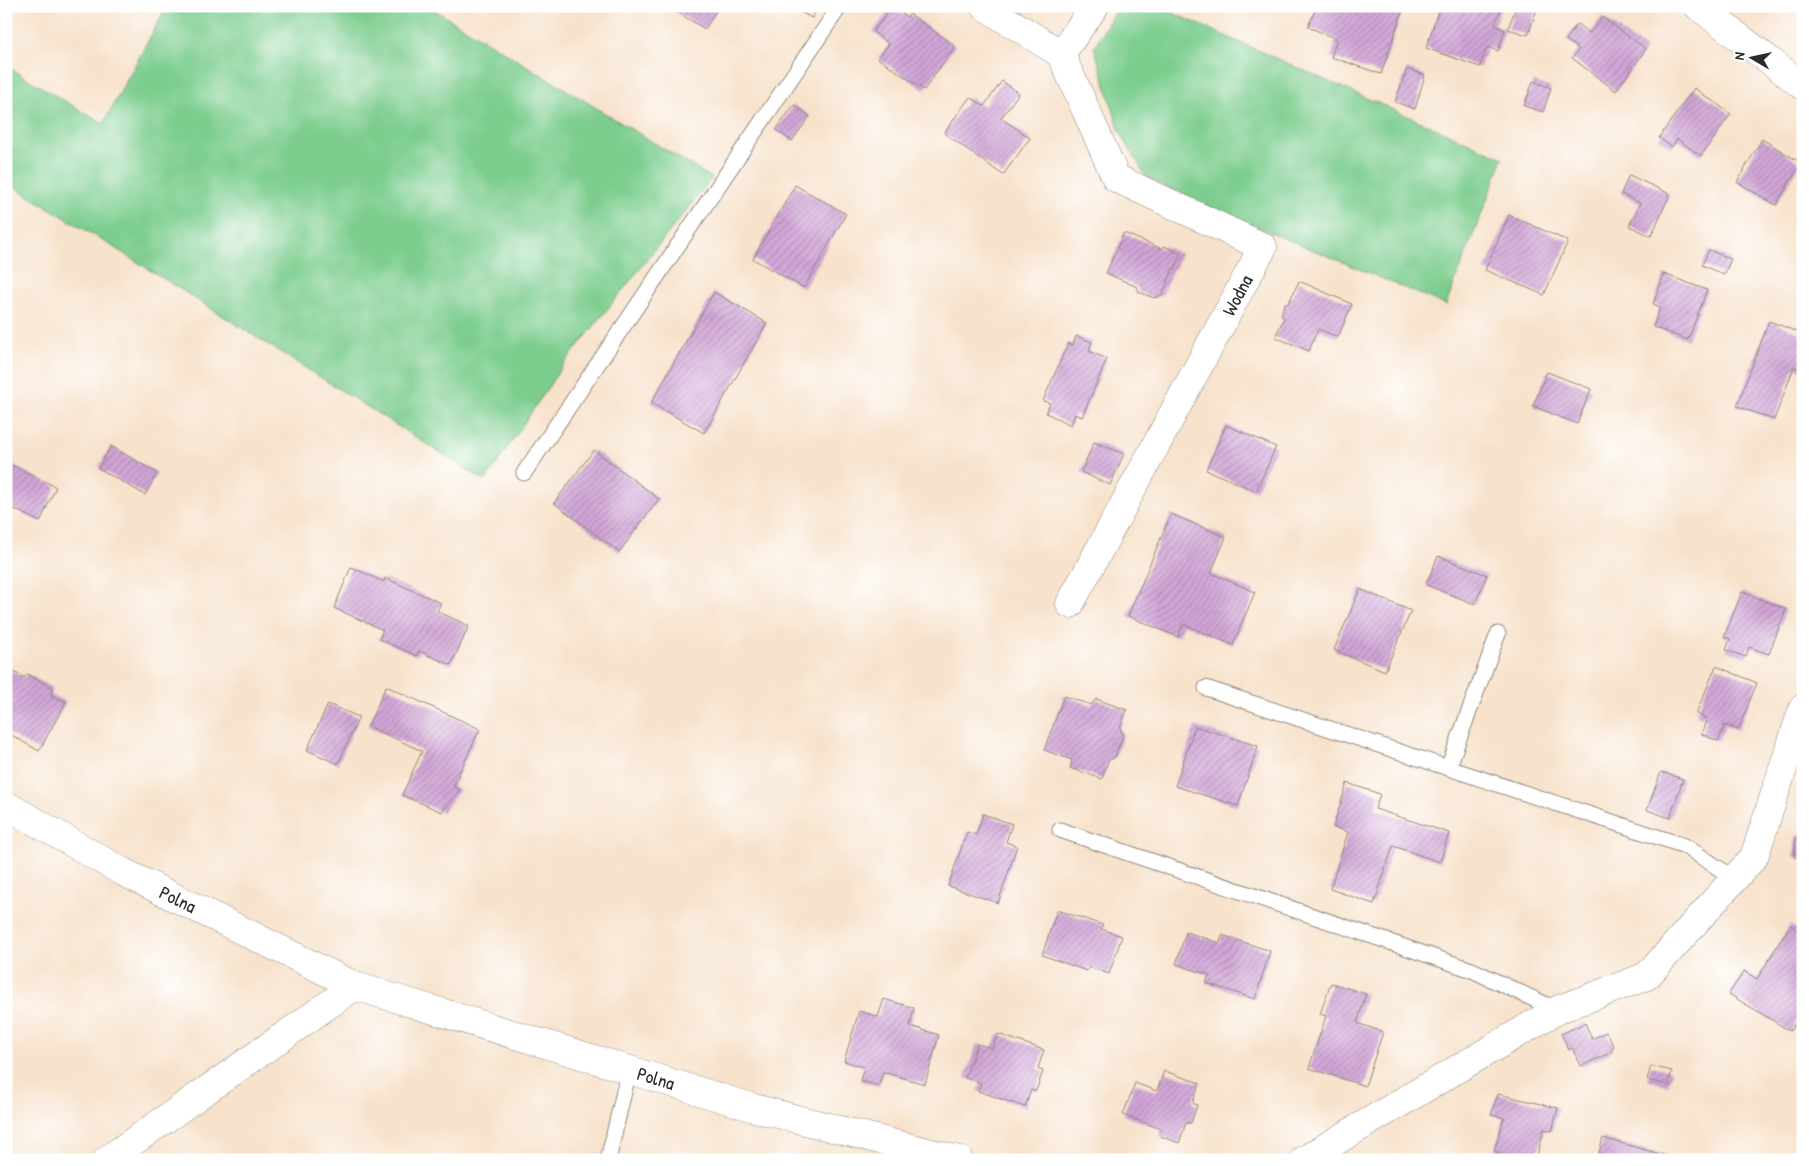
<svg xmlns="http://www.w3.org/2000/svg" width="1809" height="1166" viewBox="0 0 1809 1166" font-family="'Patrick Hand',sans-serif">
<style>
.grass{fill:#7bcd8e;stroke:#537c5c}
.building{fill:url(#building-hatch)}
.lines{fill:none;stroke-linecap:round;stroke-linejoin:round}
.lane-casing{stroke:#91867b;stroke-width:17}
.street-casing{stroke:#91867b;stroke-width:29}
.lane{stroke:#fff;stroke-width:15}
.street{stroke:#fff;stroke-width:28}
.labels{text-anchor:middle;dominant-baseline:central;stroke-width:4;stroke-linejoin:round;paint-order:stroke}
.street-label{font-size:19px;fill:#2b2b2b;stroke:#fff}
</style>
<defs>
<pattern id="building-hatch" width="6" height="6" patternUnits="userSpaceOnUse" patternTransform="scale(1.25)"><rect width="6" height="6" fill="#d2a6d8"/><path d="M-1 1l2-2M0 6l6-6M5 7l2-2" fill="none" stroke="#ab87af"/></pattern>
</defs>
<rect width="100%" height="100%" fill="#fff"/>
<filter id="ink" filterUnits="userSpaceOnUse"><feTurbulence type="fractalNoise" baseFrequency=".02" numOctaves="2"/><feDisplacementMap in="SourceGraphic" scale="10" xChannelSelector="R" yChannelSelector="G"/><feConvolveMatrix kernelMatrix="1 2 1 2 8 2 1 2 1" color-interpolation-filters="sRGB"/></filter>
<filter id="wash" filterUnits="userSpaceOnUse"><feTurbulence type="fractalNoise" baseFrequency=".0096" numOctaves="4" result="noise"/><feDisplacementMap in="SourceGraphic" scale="20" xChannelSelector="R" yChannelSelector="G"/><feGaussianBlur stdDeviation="1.12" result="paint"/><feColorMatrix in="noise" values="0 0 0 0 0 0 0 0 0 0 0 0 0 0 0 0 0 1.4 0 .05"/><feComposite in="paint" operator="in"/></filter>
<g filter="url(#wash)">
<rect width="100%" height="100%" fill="#f7e2cb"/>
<path class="grass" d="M167,6H428L712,178L563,365L485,481L107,243L6,182V66L103,124Z
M1118,6H1157L1503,158L1446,305L1185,197L1146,177L1120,132L1094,47Z"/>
<g id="blocks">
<path class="building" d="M671,6H719L705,29L670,8Z
M801,6H818L812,18L798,11Z
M892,6L907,17L910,14L955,46L924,90L878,58L889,44L873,32Z
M1317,6H1393L1403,10L1381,74L1331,57L1337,39L1308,27Z
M1440,6H1502L1495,25L1505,30L1498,51L1487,47L1480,67L1426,48Z
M1516,6H1538L1528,35L1508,29Z
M1602,17L1646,49L1616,91L1572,58L1579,49L1566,40L1577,24L1590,33Z
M1407,69L1425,75L1415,109L1395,102Z
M1002,81L1019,93L1001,118L1030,138L1003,175L944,133L970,97L984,106Z
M1533,81L1551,88L1543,112L1524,106Z
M1694,88L1731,114L1701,156L1677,139L1672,147L1659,138Z
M794,105L810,116L792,141L776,130Z
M1762,139L1801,163L1776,205L1737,182Z
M1629,175L1670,194L1651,236L1629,226L1640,203L1621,194Z
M795,185L846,214L804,288L753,259Z
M1509,215L1568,241L1544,295L1485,270Z
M1124,233L1162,249L1164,246L1181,254L1175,269H1173L1162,295L1154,298L1139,292L1137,287L1106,273Z
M1709,250L1731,259L1724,275L1702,265Z
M1664,274L1707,290L1688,340L1653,327L1660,307L1653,304Z
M1299,281L1352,304L1338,337L1318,329L1309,351L1275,337L1284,318L1281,316L1285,303L1288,304Z
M714,292L767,323L704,433L651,403Z
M1769,321L1803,334V370L1794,367L1774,420L1737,406Z
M1076,336L1092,342L1089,351L1107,359L1082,417L1075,414L1071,425L1046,413L1050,403L1043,401L1068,343L1073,345Z
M1547,372L1591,389L1577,424L1533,406Z
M1226,425L1276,447L1256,491L1206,470Z
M1094,442L1124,454L1110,485L1081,472Z
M111,446L157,473L145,495L98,468Z
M594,450L659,499L619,552L554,503Z
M6,462L56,487L40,522L6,505Z
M1171,514L1226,537L1211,573L1255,592L1233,645L1183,624L1178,637L1128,616Z
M1438,556L1487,575L1475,604L1426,585Z
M351,567L384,582L385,578L441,603L437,611L469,626L451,665L419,651L417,656L379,639L383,630L334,608Z
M1360,589L1411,611L1385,671L1334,650Z
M1742,592L1786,609L1769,654L1749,647L1746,657L1726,650L1730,639L1724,637Z
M1716,666L1757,683L1738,730L1725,725L1718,741L1701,734L1707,719L1696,714Z
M10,670L25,678L27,674L53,688L51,695L66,702L39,751L6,732V677Z
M386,686L480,729L453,786L460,790L442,812L402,795L422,751L368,726Z
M1064,696L1091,705L1096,699L1127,710L1120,728L1123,735L1115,757L1108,761L1102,779L1070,768L1072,760L1044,750Z
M328,704L359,717L338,764L307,750Z
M1195,726L1258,746L1238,806L1175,786Z
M1661,772L1683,779L1670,818L1647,810Z
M1347,783L1380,794L1375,809L1449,833L1440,862L1393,846L1374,904L1330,889L1348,832L1333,827Z
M983,814L1012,824L1006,842L1017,846L998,903L948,886L967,832L976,835Z
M1796,836L1803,837V858L1794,857Z
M1057,910L1103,925L1101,929L1122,936L1109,974L1089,967L1087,971L1042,955Z
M1790,925L1803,933V1011L1790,1031L1729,994L1744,971L1757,979Z
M1186,932L1220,943L1222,935L1270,951L1255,999L1206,983L1209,975L1176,964Z
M1331,983L1366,994L1357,1023L1383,1032L1365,1086L1309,1068L1326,1016L1320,1014Z
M884,999L914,1008L910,1026L939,1035L925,1084L883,1072L879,1086L860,1081L864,1067L844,1061L859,1011L878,1017Z
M1585,1023L1592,1039L1606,1032L1614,1046L1610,1053L1581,1066L1572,1048L1569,1050L1561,1034Z
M998,1034L1044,1050L1038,1068L1039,1070L1043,1071L1036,1091L1031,1090L1025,1107L978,1091L981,1083L965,1078L977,1044L992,1048Z
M1651,1066L1672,1071L1668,1085L1647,1080Z
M1164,1071L1200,1083L1193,1101L1194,1104L1197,1105L1191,1123H1186L1179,1143L1160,1136L1161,1129L1123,1115L1135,1083L1157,1091Z
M1498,1094L1558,1108L1552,1131L1544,1129L1536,1160H1507L1503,1159L1500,1153L1494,1151L1504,1118L1491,1115Z
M1603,1138L1678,1159V1160H1597Z"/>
</g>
</g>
<g filter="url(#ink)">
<use href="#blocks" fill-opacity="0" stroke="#91867b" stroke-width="1"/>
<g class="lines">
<defs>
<path id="lane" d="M524,473L840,6
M1206,688L1685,846L1735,879
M1448,768L1498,634
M1060,830L1472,970L1557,1010
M608,1160L629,1070"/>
<g id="street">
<path d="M984,6L1061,54L1095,6"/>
<path d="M1698,6L1803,86"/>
<path d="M1061,54L1116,178L1263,247L1070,604"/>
<path id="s1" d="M6,805L123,872L355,986L754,1108L959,1160"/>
<path d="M107,1160L355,986"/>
<path d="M1304,1160L1557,1010L1647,976L1754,857L1803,708"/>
</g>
</defs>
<use href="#lane" class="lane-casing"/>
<use href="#street" class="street-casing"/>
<use href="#lane" class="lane"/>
<use href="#street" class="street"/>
</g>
</g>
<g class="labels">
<g class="street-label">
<text transform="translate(1237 295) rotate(-62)">Wodna</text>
<text stroke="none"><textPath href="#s1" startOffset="196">Polna</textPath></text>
<text stroke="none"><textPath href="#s1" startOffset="708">Polna</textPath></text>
</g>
</g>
<rect width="1809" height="1166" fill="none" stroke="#fff" stroke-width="25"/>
<g transform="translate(1752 58) rotate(279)" stroke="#ffffff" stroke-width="4" paint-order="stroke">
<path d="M0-4L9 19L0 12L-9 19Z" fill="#2b2b2b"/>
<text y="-8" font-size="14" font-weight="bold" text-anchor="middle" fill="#2b2b2b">N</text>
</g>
</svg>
